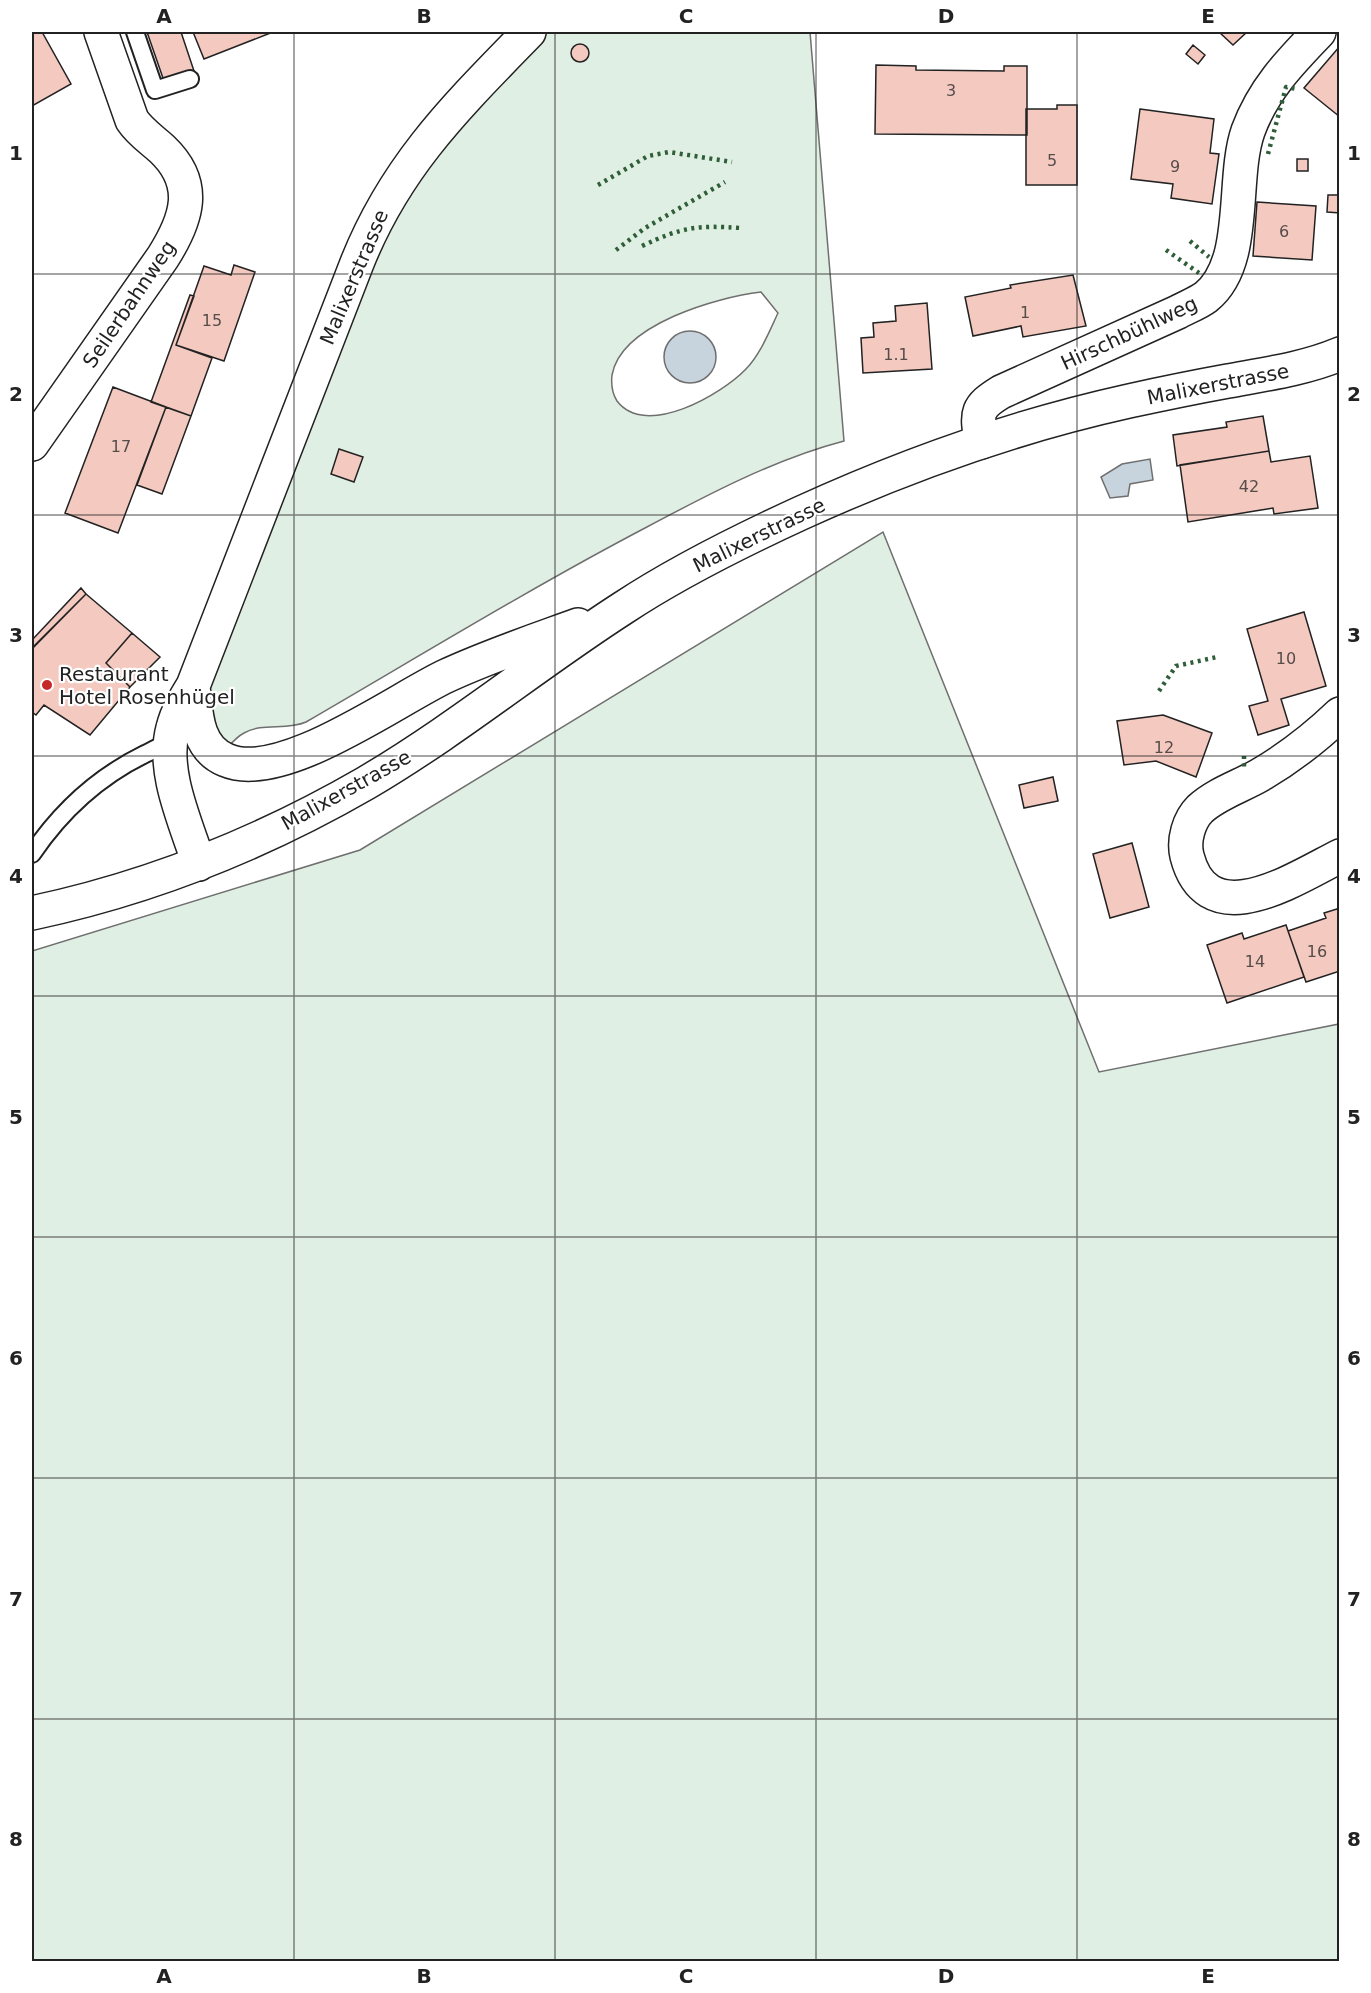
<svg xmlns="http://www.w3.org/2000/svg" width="1371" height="1993" viewBox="0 0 1371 1993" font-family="'DejaVu Sans',sans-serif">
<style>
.green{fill:#e0efe3;stroke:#6f6f6f;stroke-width:1.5;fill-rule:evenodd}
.water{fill:#c7d3dd;stroke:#6f6f6f;stroke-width:1.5}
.building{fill:#f3c9c0;stroke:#222;stroke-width:1.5}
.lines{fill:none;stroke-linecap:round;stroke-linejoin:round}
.lane-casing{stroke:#222;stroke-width:20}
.street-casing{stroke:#222;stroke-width:36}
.primary-casing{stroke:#222;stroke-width:36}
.lane{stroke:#fff;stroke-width:16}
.street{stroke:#fff;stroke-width:33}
.primary{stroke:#fff;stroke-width:33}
.hedge{stroke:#2f5e38;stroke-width:4.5;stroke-dasharray:3 4.5;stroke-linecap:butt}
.grid{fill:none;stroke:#222;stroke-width:1.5;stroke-opacity:0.55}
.poi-dot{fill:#c62828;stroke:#fff;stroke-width:2}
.labels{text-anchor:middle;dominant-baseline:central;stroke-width:4.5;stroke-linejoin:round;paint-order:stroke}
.number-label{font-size:16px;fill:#564c4a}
.street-label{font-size:20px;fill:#222;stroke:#fff}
.poi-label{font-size:20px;fill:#222;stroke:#fff;text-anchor:start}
.neatline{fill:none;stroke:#222;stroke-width:2}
.grid-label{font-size:20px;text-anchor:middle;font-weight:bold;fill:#222}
</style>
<rect width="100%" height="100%" fill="#fff"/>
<path class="green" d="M529,32H810L844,441C775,459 707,495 645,528C529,589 418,657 306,722C286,731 263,722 244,733C234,738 227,749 219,757L199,728L238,573L357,263ZM761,292L778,313C769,332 761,353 746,369C722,394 646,439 617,401C612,393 611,384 612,375C621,324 718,297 761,292Z
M883,532L1099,1072L1339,1024V1961H32V951L360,850Z"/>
<path class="water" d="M664 357a26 26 0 1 1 52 0a26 26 0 1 1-52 0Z
M1150,459L1153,480L1130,484L1128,496L1110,498L1101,477L1122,464Z"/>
<path class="building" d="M32,32H42L71,84L32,106Z
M147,32H181L194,71L164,81Z
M193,32H273L204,59Z
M1219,32H1247L1233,45Z
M571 53a9 9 0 1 1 18 0a9 9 0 1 1-18 0Z
M1193,45L1205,55L1198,64L1186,54Z
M1340,46V117L1304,88Z
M876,65L916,66V70L1004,71V66H1027V135L875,134Z
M1057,105H1077V185H1026V109H1057Z
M1140,109L1214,119L1210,153L1219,154L1212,204L1171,198L1173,184L1131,179Z
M1297,159H1308V171H1297Z
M1328,195H1340V213L1327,212Z
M1257,202L1316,206L1312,260L1253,256Z
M234,265L255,272L224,361L176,345L204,266L231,275Z
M1073,275L1086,326L1023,337L1021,326L973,336L965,297L1011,288L1010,285Z
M190,295L194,296L176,345L212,358L191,416L151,402Z
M927,303L932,369L863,373L861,338L874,337L873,323L896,321L895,306Z
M113,387L166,407L118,533L65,513Z
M166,407L191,416L162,494L137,485Z
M1263,416L1269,451L1177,466L1173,435L1227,427L1226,422Z
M339,449L363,457L354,482L331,474Z
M1269,451L1271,462L1310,456L1318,508L1274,514L1273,508L1188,522L1180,465Z
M81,588L86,594L32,649V640Z
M86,594L132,633L106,663L130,687L90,735L44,705L36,715L32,712V648Z
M1304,612L1326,686L1281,699L1289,725L1258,735L1249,706L1268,701L1247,629Z
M132,633L160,657L130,687L106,663Z
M1163,715L1212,733L1196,777L1156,761L1124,765L1117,721Z
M1053,777L1058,801L1024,808L1019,785Z
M1132,843L1149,907L1110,918L1093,854Z
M1340,908V971L1306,982L1288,931L1326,918L1324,913Z
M1286,925L1304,977L1227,1003L1207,945L1242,933L1244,939Z"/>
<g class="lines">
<defs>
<path id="lane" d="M135,32L155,90L190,79
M32,854C61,811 98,777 145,754C154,750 164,743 174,741"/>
<path id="street" d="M981,442C977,413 975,408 1001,392L1178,312C1187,307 1198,303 1206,297C1249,262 1231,180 1248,131C1263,90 1289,63 1319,32
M32,444L163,257C187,219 199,184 162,149C151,139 140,132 132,120L101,32
M1340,714C1316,737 1289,758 1260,775C1241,786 1216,794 1200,809C1189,820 1183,840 1187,856C1208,937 1296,878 1340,856"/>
<path id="primary" d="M193,686C196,713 196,748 226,760C281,784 395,700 446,676C489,656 534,641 578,625
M199,864C186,823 161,771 173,728C177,712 185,699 193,686L357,263C396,165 457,106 529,32
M32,913C150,888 262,843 366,783C456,730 536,664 623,608C679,571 740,541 801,513C906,465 1016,426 1129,401C1161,394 1195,387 1228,381C1266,374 1304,369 1340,354"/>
</defs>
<use href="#lane" class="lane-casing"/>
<use href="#street" class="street-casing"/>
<use href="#primary" class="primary-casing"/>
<use href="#lane" class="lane"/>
<use href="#street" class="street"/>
<use href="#primary" class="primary"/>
<path class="hedge" d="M1268,154L1286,87L1297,89
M598,185L648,156L669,152L732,162
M1190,241L1209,257
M642,246C682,227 697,225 741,228
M616,250L645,228L725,182
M1166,250L1199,273
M1159,691L1176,666L1217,657
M1244,756V767L1247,765"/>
</g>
<path class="grid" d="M294,32V1962M555,32V1962M816,32V1962M1077,32V1962M32,274H1340M32,515H1340M32,756H1340M32,996H1340M32,1237H1340M32,1478H1340M32,1719H1340"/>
<circle class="poi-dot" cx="47" cy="685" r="6"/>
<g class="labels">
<g class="number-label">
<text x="951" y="90">3</text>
<text x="1052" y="160">5</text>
<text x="1175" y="166">9</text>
<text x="1284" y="231">6</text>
<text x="1025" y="312">1</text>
<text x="212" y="320">15</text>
<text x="896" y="354">1.1</text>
<text x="121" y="446">17</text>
<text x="1249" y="486">42</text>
<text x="1286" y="658">10</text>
<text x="1164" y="747">12</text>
<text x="1317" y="951">16</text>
<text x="1255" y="961">14</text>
</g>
<g class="street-label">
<text transform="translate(354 277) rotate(-67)">Malixerstrasse</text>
<text transform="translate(129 304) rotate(-56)">Seilerbahnweg</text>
<text transform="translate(1129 333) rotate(-25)">Hirschbühlweg</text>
<text transform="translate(1218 384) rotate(-11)">Malixerstrasse</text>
<text transform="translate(759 535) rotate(-26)">Malixerstrasse</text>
<text transform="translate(346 790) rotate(-29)">Malixerstrasse</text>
</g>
<g class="poi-label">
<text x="59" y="674">Restaurant<tspan x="59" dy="23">Hotel Rosenhügel</tspan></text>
</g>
</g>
<rect width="1371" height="1993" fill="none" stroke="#ffffff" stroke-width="66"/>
<rect x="33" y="33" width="1305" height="1927" class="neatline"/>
<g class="grid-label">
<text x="164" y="23">A</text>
<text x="424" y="23">B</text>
<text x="686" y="23">C</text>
<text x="946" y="23">D</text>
<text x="1208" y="23">E</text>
<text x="16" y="160">1</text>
<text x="1354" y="160">1</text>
<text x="16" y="401">2</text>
<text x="1354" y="401">2</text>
<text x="16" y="642">3</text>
<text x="1354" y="642">3</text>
<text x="16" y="883">4</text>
<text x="1354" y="883">4</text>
<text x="16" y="1124">5</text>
<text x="1354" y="1124">5</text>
<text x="16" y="1365">6</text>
<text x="1354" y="1365">6</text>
<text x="16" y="1606">7</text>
<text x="1354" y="1606">7</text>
<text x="16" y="1846">8</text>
<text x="1354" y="1846">8</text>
<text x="164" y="1983">A</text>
<text x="424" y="1983">B</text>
<text x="686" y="1983">C</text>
<text x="946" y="1983">D</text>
<text x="1208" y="1983">E</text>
</g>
</svg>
